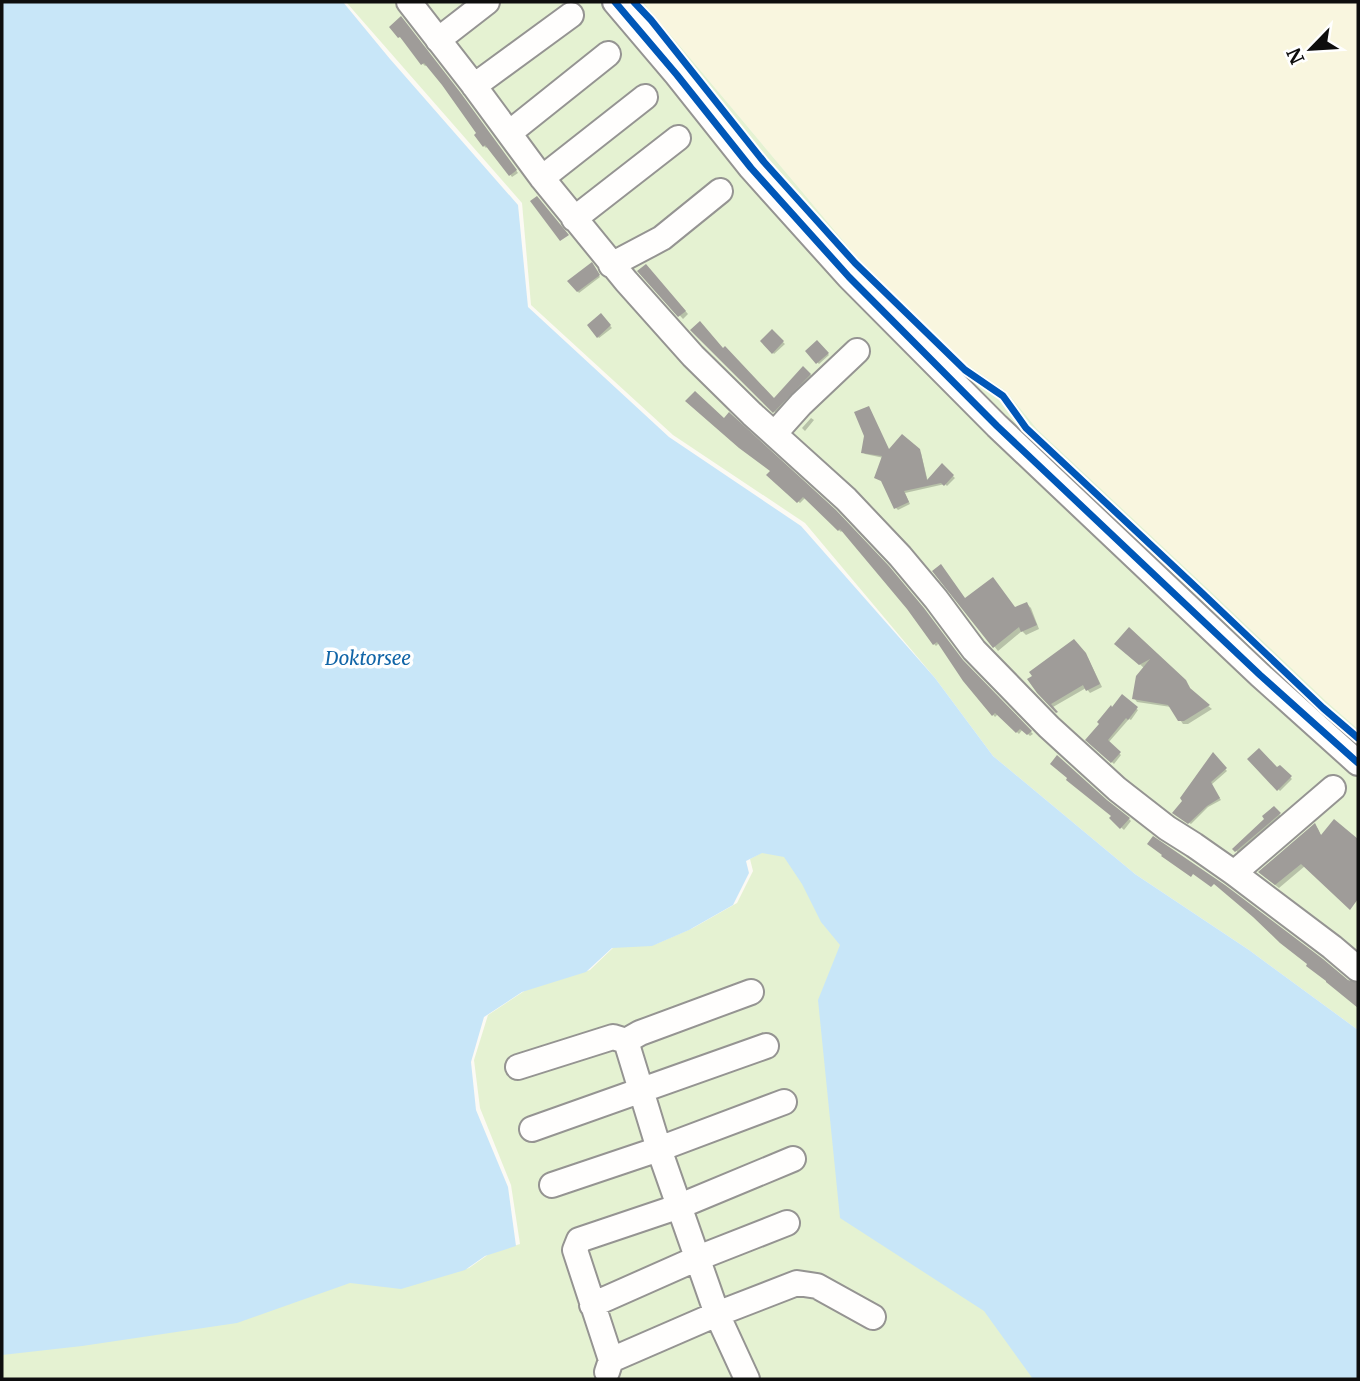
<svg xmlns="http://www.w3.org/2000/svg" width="1360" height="1381" viewBox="0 0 1360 1381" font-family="Merriweather,serif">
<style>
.farmland{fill:#f9f6df}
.green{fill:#e5f2d2}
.water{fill:#c8e6f8}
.shadow{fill:#0003}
.building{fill:#9f9c99}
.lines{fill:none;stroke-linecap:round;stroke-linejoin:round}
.minor-casing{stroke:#959492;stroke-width:28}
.minor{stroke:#fffefd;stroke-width:24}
.cycleway-casing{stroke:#fff;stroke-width:11}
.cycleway{stroke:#0057b8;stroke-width:7}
.labels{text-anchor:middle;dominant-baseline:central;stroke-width:7;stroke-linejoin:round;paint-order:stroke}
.water-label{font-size:19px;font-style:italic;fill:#1165a7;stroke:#fff}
</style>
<rect width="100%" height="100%" fill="#fcfaf4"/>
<path class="farmland" d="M643,2H1358V729L1326,701L1206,587L1037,429L1006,391L965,363L856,256Z"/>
<path class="green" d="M346,2H643L856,256L965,363L1006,391L1037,429L1206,587L1326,701L1358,729V1030L1249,950L1135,874L993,756L935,678L805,523L673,435L531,305L522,203Z
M766,850L787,855L843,943L987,1309L1035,1379H2V1353L353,1281L404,1287L469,1268L489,1254L520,1244L511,1185L480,1108L474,1060L488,1015L526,990L590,970L616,945L656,944L693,928L737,903L753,871L750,859Z"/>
<path class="water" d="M2,2H343L390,59L518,205L528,307L669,437L801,526L935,678L993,756L1135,874L1249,950L1358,1030V1379H1033L984,1311L840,1218L818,1000L840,945L821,922L802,884L784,857L762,853L746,861L749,873L733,905L689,930L652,946L612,948L586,972L522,992L484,1017L471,1062L476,1110L508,1187L516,1246L485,1256L465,1270L401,1289L350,1283L237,1323L82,1346L2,1355Z"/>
<path class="shadow" d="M401,19L462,96L518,173L512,177L488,146L486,148L484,146L476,135L478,134L456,102L427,65L425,66L423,64L403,38L402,39L391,27Z
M591,265L600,277L579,293L570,281Z
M646,266L688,314L683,319L640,272Z
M601,316L612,328L599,338L589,326Z
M692,330L723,350L774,401L803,369L812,376L776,413Z
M772,332L785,344L774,354L762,341Z
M817,342L829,355L819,364L807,352Z
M869,408L889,451L918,450L921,453L928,482L942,466L955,478L947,486L945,484L905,493L910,504L898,510L896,508L884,458L865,454L863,452Z
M811,418L814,420L805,431L802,428Z
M724,421L837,514L965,664L1033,734L1030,736L1023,729L1019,734L998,714L995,717L964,680L939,643L936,646L934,644L908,608L843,530L841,532L805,498L800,503L768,475L772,471Z
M934,571L965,600L1015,609L1027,604L1031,608L1039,629L1026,635L1022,631L998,651Z
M1129,629L1189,686L1192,693L1212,709L1188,724H1183L1171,707L1137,702L1134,698L1144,668L1117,644Z
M1088,658L1102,687L1090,693L1086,688L1053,707L1038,692Z
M1122,697L1138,710L1131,720L1129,719L1108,743L1121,755L1114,764L1087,739Z
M1213,755L1227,771L1211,785L1221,800L1208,807L1191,824L1176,815Z
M1250,759L1277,770L1280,767L1292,779L1280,791Z
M1274,808L1281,816L1238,853L1235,849L1267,819Z
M1113,816L1129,819L1131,821L1124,830L1111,818Z
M1315,825L1318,829L1324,842L1305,866L1279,888L1264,876Z"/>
<path class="building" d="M401,16L460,92L517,170L509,176L485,145L483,147L474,135L476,133L442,85L424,63L421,65L400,37L398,38L389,27Z
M537,196L569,235L560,241L530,201Z
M592,262L600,275L577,292L567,281Z
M646,264L686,311L678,317L637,271Z
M601,313L611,325L597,338L587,325Z
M700,321L723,348L725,346L774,398L803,366L811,374L773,413L690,330Z
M772,329L784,341L772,354L760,341Z
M817,340L829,353L816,364L805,351Z
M695,391L724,418L729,412L836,510L889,566L924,608L963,660L1032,731L1027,735L1020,729L1016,733L995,713L992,716L963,681L937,642L933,645L907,609L840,529L838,531L803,497L797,503L766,475L770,471L739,448L685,401Z
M869,406L889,449L902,434L920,449L927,480L942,463L954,475L944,486L941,483L904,491L909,502L894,509L881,481L874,478L882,456L861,453L864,436L854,412Z
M941,564L965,598L993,577L1015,607L1027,602L1037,625L1021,632L1019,627L993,648L932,571Z
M1129,627L1186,680L1190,688L1210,705L1184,721H1178L1168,705L1132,699L1136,676L1150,659L1139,665L1114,644Z
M1074,639L1086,653L1100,684L1086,691L1083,685L1051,704L1058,712L1056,713L1037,693L1027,679L1032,676L1029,672Z
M1122,694L1138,707L1128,720L1126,718L1108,740L1121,752L1111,763L1085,740L1099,724L1097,722L1111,705L1112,707Z
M1259,748L1277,767L1280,765L1292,776L1277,791L1247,759Z
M1213,752L1227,768L1211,782L1220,798L1207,806L1188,824L1172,813L1182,801L1180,798Z
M1057,755L1107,800L1130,818L1120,829L1109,818L1111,816L1066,780L1067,778L1050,764Z
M1274,806L1281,813L1235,852L1232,849L1264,819L1262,816Z
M1334,819L1358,839V899L1350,910L1301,864L1275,885L1258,872L1315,823L1321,835Z
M1153,836L1225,885L1323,959L1348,980L1358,983V1008L1326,982V981L1306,966L1307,964L1280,943L1253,917L1214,884L1211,887L1193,874L1191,877L1161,856L1162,855L1147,844Z"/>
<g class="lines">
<defs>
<path id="minor" d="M409,2L472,83L542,178L626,281L693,356L752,414L846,499L900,556L936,599L974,650L1049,727L1117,789L1167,828L1194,845L1234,873L1332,947L1358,969
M615,2L677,75L751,168L849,277L997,426L1260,675L1358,763
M438,40L487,2
M474,86L571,15
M509,133L608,54
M542,178L645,97
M574,219L678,138
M611,265L662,238L720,191
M775,433L801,404L857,351
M1234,873L1333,788
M626,1041L659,1149L717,1314L747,1379
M518,1067L613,1037L626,1041L640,1033L751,992
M532,1129L766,1046
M552,1185L659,1149L784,1102
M592,1305L698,1258L787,1223
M611,1360L575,1250L579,1240L680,1206L793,1159
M607,1372L611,1360L717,1314L797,1283L817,1286L873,1317"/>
</defs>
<use href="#minor" class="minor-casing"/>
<use href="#minor" class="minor"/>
<defs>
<path id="cycleway" d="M615,2L677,75L751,168L849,277L997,426L1260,675L1358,763
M634,2L651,20L764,162L855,263L965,370L1003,396L1026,428L1200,591L1323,708L1358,738"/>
</defs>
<use href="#cycleway" class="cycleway-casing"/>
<use href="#cycleway" class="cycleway"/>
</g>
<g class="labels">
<g class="water-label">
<text x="368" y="658">Doktorsee</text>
</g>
</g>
<rect width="1360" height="1381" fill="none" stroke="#0e0e0e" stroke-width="7"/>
<g transform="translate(1311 49) rotate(245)" stroke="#ffffff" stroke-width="5" paint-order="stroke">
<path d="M0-5L12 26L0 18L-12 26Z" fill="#0e0e0e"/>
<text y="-10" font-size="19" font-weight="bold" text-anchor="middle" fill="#0e0e0e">N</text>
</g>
</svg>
